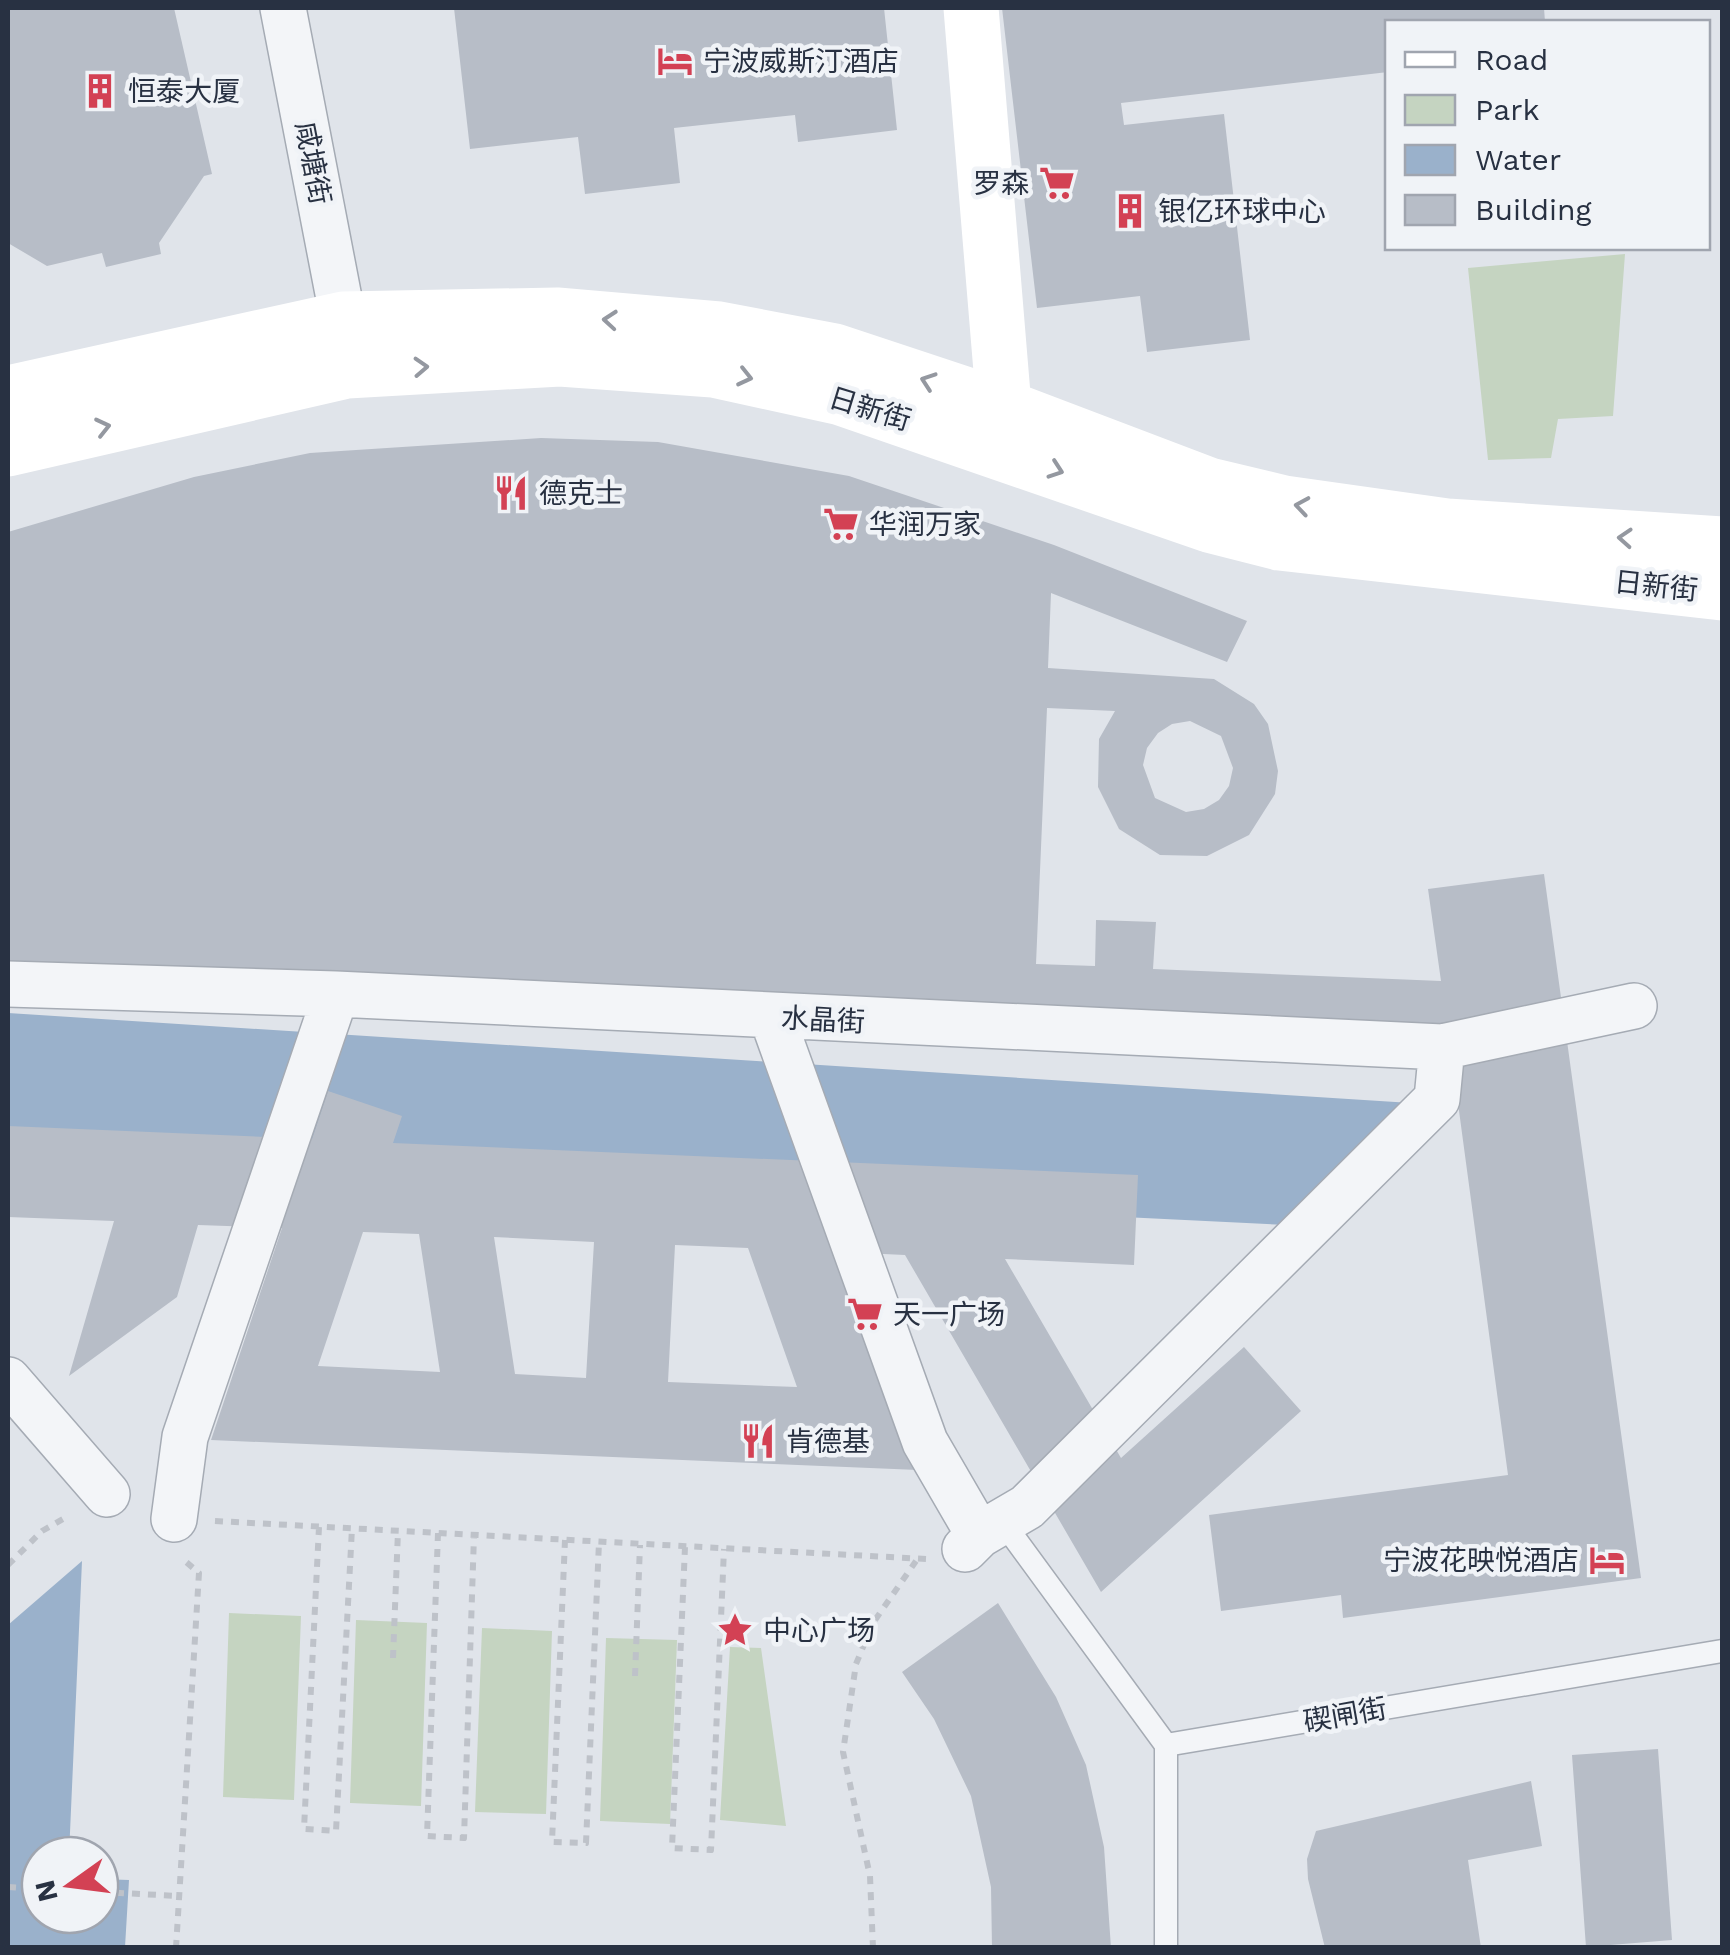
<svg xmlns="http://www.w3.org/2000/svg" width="1730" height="1955" viewBox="0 0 1730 1955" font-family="'Work Sans','Noto Sans SC',sans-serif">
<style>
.green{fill:#c5d4c1}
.water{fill:#9ab1cb}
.building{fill:#b7bdc7;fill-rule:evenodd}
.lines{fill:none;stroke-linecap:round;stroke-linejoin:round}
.lane-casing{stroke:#a5abb4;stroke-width:25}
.street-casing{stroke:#a5abb4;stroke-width:48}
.path{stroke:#bec2c9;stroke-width:6;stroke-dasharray:8 8;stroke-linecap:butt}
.lane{stroke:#f3f5f8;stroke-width:22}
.street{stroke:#f3f5f8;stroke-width:45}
.secondary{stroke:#fff;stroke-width:55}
.oneway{stroke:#9498a0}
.labels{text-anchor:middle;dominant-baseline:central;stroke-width:9;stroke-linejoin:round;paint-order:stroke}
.poi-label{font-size:28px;fill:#283142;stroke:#f0f3f7;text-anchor:start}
.street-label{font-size:28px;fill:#283142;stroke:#f0f3f7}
</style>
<rect width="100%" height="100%" fill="#e0e4ea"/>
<path class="green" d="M1625,254L1613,416L1558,419L1551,458L1488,460L1468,268Z
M229,1613L301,1616L294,1800L223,1797Z
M356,1620L427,1623L421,1806L350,1803Z
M482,1628L552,1631L546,1814L475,1812Z
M606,1638L677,1640L670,1824L600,1821Z
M730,1647L761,1648L786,1826L720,1820Z"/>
<path class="water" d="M8,1013L1411,1103L1288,1225L8,1163Z
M82,1561L69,1855H40V1915H100V1879L129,1880L125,1947H8V1625Z"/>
<path class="building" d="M8,8H174L212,174L204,176L159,243L161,254L106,267L102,253L47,266L8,243Z
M454,8H884L897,130L798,142L795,115L674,128L680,183L585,194L578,137L470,149Z
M1002,8H1544L1545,22H1388V72L1121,103L1124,125L1224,114L1250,340L1147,352L1140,296L1037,308Z
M541,438L658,442L849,476L1054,545L1247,621L1227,662L1051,593L1048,668L1214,679L1254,704L1268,724L1278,771L1275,794L1249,835L1207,856L1160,855L1119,829L1098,787L1099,739L1115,711L1047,708L1036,964L1095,966L1096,920L1156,922L1153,969L1441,981L1428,889L1544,874L1641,1578L1343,1618L1341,1595L1221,1611L1209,1515L1508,1475L1448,1029L8,967V532L194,477L310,453ZM1190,721L1221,736L1233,768L1229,786L1219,800L1204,809L1186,812L1155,798L1143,765L1147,748L1158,733L1172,724Z
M328,1091L402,1116L393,1143L1138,1175L1134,1265L1005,1259L1121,1458L1244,1347L1301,1411L1101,1592L905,1255L841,1252L918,1470L211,1440L282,1228L198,1225L177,1297L69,1376L114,1221L8,1217V1126L312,1139ZM363,1232L419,1234L440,1372L318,1366ZM494,1237L594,1242L586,1378L515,1374ZM675,1245L748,1248L797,1387L668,1382Z
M998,1603L1056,1697L1086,1765L1104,1847L1111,1948H992L991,1887L971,1796L934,1719L902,1672Z
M1658,1749L1672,1940L1586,1947L1572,1755Z
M1531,1781L1542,1846L1468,1860L1481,1948H1325L1308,1879L1307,1859L1316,1831Z"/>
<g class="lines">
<defs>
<path id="lane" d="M1002,1521L1166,1745
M1166,1948V1745L1722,1651"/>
<path id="street" d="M283,8L343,319
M8,984L336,994L1442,1047L1634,1006
M772,1017L925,1442L979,1535
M8,1380L107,1494
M174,1519L185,1437L336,994
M965,1549L979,1535L1027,1507L1437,1099L1442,1047"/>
</defs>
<use href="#lane" class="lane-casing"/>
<use href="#street" class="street-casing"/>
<path class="path" d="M215,1521L926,1559
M319,1527L304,1829L336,1831L352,1528
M438,1533L427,1836L464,1838L474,1535
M565,1540L552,1842L586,1843L599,1542
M685,1547L672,1848L711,1850L724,1549
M8,1565L42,1531L68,1516
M393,1658L398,1531
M635,1676L640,1545
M8,1887L40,1889
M100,1892L179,1896
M176,1948L199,1573L185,1561
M873,1948L870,1876L843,1752L856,1664L873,1623L916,1561"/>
<use href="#lane" class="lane"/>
<use href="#street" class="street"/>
<path class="secondary" d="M971,8L1004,407
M8,393L343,319L557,315L719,329L835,351L1004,407L1209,485L1284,503L1447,526L1722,544
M8,449L347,371L560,359L713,370L841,398L1209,525L1279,543L1722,593"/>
</g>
<defs><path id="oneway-chevron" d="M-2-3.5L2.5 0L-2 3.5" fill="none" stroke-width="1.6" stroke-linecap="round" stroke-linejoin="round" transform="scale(2.5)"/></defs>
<g class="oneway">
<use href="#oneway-chevron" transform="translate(610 320) rotate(-175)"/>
<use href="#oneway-chevron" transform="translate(421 367) rotate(-3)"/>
<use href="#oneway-chevron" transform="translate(745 377) rotate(13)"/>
<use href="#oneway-chevron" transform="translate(928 381) rotate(-161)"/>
<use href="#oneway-chevron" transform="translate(103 427) rotate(-13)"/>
<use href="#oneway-chevron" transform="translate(1056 470) rotate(19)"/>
<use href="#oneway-chevron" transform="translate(1302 506) rotate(-171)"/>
<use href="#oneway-chevron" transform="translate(1625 538) rotate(-176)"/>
</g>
<defs>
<symbol id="hotel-bare" viewBox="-9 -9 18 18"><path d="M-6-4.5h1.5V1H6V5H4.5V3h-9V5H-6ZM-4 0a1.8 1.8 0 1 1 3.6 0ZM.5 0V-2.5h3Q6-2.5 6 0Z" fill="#d34154" stroke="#f0f3f7" stroke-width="2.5" paint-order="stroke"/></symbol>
<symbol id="building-bare" viewBox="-9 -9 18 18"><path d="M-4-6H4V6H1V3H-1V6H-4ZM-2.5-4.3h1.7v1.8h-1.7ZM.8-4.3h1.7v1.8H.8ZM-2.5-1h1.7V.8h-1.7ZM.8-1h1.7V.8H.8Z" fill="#d34154" stroke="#f0f3f7" stroke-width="2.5" paint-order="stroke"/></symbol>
<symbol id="supermarket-bare" viewBox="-9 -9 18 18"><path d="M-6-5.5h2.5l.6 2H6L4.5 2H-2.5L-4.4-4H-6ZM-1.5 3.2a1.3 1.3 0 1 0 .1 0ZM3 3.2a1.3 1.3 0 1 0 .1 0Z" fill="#d34154" stroke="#f0f3f7" stroke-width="2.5" paint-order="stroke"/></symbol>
<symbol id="restaurant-bare" viewBox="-9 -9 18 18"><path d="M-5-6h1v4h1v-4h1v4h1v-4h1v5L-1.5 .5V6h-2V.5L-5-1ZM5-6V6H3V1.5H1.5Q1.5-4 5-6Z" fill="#d34154" stroke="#f0f3f7" stroke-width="2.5" paint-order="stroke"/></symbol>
<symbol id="sight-bare" viewBox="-9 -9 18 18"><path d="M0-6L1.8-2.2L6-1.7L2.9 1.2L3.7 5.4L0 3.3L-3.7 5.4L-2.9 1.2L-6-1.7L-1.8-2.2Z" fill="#d34154" stroke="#f0f3f7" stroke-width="2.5" paint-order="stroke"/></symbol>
</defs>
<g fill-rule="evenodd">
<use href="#hotel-bare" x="650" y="36" width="50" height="50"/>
<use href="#building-bare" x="75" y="66" width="50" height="50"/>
<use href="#supermarket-bare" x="1032" y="158" width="50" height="50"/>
<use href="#building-bare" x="1105" y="186" width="50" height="50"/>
<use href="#restaurant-bare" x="486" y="468" width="50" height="50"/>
<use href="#supermarket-bare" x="816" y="499" width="50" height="50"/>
<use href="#supermarket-bare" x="840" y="1289" width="50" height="50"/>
<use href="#restaurant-bare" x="733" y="1416" width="50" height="50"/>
<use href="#hotel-bare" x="1582" y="1535" width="50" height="50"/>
<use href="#sight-bare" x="710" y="1605" width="50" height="50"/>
</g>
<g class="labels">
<g class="poi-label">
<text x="703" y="61">宁波威斯汀酒店</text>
<text x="128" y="91">恒泰大厦</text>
<text x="1029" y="183" text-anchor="end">罗森</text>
<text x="1158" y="211">银亿环球中心</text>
<text x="539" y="493">德克士</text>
<text x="869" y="524">华润万家</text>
<text x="893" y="1314">天一广场</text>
<text x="786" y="1441">肯德基</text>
<text x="1579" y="1560" text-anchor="end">宁波花映悦酒店</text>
<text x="763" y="1630">中心广场</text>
</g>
<g class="street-label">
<text transform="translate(313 163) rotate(79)">咸塘街</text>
<text transform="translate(870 409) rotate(17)">日新街</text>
<text transform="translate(1656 586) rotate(6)">日新街</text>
<text transform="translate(823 1020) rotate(3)">水晶街</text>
<text transform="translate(1345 1715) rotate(-10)">碶闸街</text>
</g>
</g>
<rect width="1730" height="1955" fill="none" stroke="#283142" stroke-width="20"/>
<rect x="1385" y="20" width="325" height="230" fill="#f0f3f7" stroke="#a0a5af" stroke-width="2.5"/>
<rect x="1405" y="52" width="50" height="15" fill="#ffffff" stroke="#a0a5af" stroke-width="2.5"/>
<text x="1475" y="70" font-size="30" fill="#283142">Road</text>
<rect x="1405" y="95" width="50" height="30" fill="#c5d4c1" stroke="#a0a5af" stroke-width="2.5"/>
<text x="1475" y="120" font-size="30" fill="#283142">Park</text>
<rect x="1405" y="145" width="50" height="30" fill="#9ab1cb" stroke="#a0a5af" stroke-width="2.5"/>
<text x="1475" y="170" font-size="30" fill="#283142">Water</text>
<rect x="1405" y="195" width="50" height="30" fill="#b7bdc7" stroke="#a0a5af" stroke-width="2.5"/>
<text x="1475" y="220" font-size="30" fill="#283142">Building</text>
<g transform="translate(70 1885) rotate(256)"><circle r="48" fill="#f0f3f7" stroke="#a0a5af" stroke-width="2.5"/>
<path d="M0-8L18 38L0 25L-18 38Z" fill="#d34154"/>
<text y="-15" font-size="28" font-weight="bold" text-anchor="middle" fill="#283142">N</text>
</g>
</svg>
